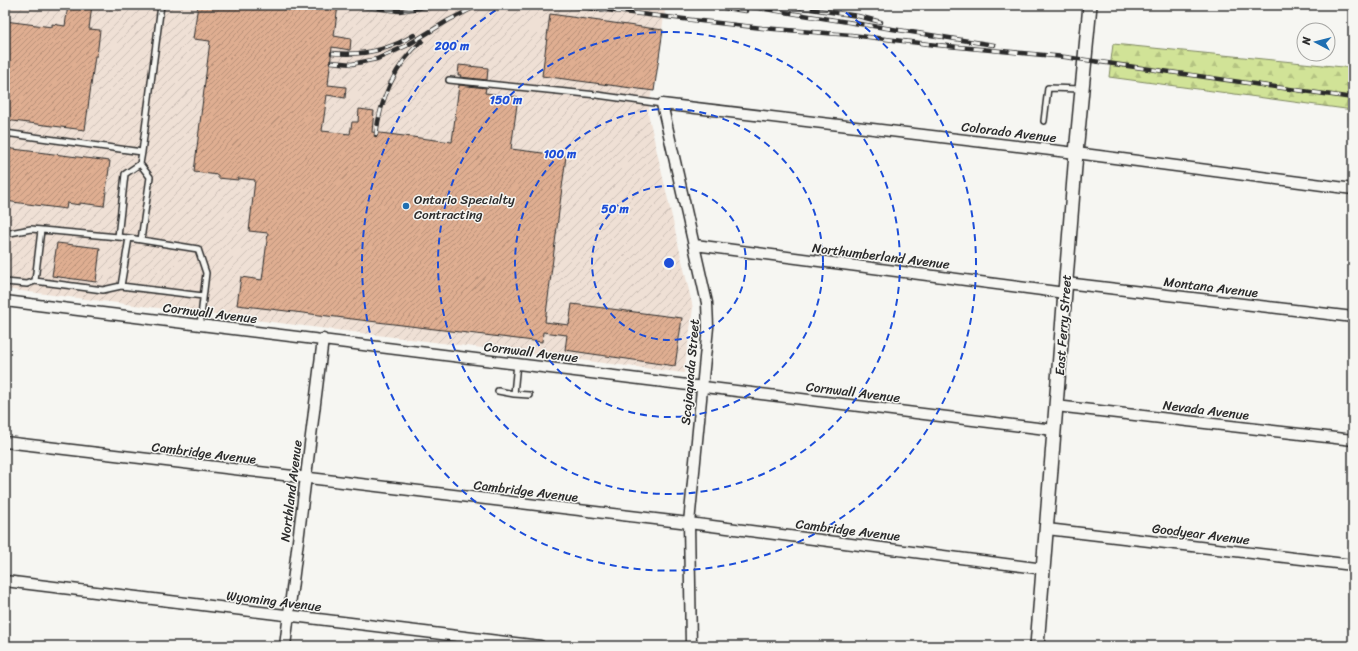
<svg xmlns="http://www.w3.org/2000/svg" width="1358" height="651" viewBox="0 0 1358 651" font-family="Sriracha,sans-serif">
<style>
.industrial{fill:url(#industrial-furrows)}
.forest{fill:url(#forest-firs);stroke:#7e8761}
.building{fill:url(#building-hatch);stroke:#2b2b2b}
.lines{fill:none;stroke-linecap:round;stroke-linejoin:round}
.service-casing{stroke:#2b2b2b;stroke-width:8}
.minor-casing{stroke:#2b2b2b;stroke-width:13}
.tertiary-casing{stroke:#2b2b2b;stroke-width:16}
.service{stroke:#f6f6f2;stroke-width:5}
.minor{stroke:#f6f6f2;stroke-width:10}
.tertiary{stroke:#f6f6f2;stroke-width:13}
.rail-casing{stroke:#2b2b2b;stroke-width:4.5}
.rail{stroke:#f6f6f2;stroke-width:3;stroke-dasharray:9;stroke-linecap:butt}
.ring{fill:none;stroke:#1d4ed8;stroke-width:2;stroke-dasharray:7 5}
.poi-dot{fill:#1f6fb2;stroke:#f6f6f2;stroke-width:1.5}
.labels{text-anchor:middle;dominant-baseline:central;stroke-width:3;stroke-linejoin:round;paint-order:stroke}
.street-label{font-size:13px;fill:#2b2b2b;stroke:#f6f6f2}
.poi-label{font-size:13px;fill:#2b2b2b;stroke:#f6f6f2;text-anchor:start}
.centre{fill:#1d4ed8;stroke:#f6f6f2;stroke-width:2}
.ring-label{font-size:12px;text-anchor:middle;font-weight:bold;fill:#1d4ed8;stroke:#f6f6f2;stroke-width:3;stroke-linejoin:round;paint-order:stroke}
</style>
<defs>
<pattern id="industrial-furrows" width="10" height="10" patternUnits="userSpaceOnUse"><rect width="10" height="10" fill="#efe0d5"/><path d="M-1 1l2-2M0 10L10 0M9 11l2-2" fill="none" stroke="#cdc0b7"/></pattern>
<pattern id="forest-firs" width="22" height="20" patternUnits="userSpaceOnUse"><rect width="22" height="20" fill="#d1e397"/><path d="M5 1l3.5 6h-7zM16 11l3.5 6h-7z" fill="#b4c382"/></pattern>
<pattern id="building-hatch" width="6" height="6" patternUnits="userSpaceOnUse"><rect width="6" height="6" fill="#dfae91"/><path d="M-1 1l2-2M0 6l6-6M5 7l2-2" fill="none" stroke="#b58e77"/></pattern>
</defs>
<rect width="100%" height="100%" fill="#f6f6f2"/>
<filter id="ink" filterUnits="userSpaceOnUse"><feTurbulence type="fractalNoise" baseFrequency=".025" numOctaves="2"/><feDisplacementMap in="SourceGraphic" scale="8" xChannelSelector="R" yChannelSelector="G"/><feConvolveMatrix kernelMatrix="1 2 1 2 8 2 1 2 1" color-interpolation-filters="sRGB"/></filter>
<g filter="url(#ink)">
<path class="industrial" d="M5,5H666L648,113L693,308L684,373L5,289Z"/>
<path class="forest" d="M1113,44L1353,68V110L1109,77Z"/>
<path class="building" d="M68,5H92L89,29L100,30L97,56H95L85,130L5,120V21L52,27V24L65,26Z
M198,5H338L334,36L351,39L350,50L332,47L328,85L346,87L345,98L327,95L322,131L350,134L352,122H358L359,109L374,111L372,132L452,142L459,85L486,88L485,93L518,97L511,149L566,156L545,322L569,325L572,304L682,318L675,366L565,350L567,335L543,332L542,342L237,305L241,277L262,280L268,233L249,231L255,180L238,178V180L218,178V175L194,172L210,41L193,39Z
M550,14L663,30L654,91L542,76Z
M459,65L488,68L487,80L460,77L461,75H458Z
M5,148L110,161L104,206L80,203V205L67,203L66,209L5,201Z
M57,243L100,248L96,282L52,276Z"/>
<g class="lines">
<defs>
<path id="service" d="M449,80L597,95L662,104
M1044,121L1048,88L1081,89
M5,133L142,152L161,5
M140,164L142,152
M41,230L35,281L103,290L121,286
M5,234L31,229L129,238L198,249L206,273L200,325
M118,237L125,174L140,164L150,177L141,240
M129,238L121,286L203,296
M5,282L27,284L35,281
M498,391L514,394L517,363
M514,394L529,395"/>
<path id="minor" d="M695,245L1065,293
M1066,283L1353,317
M5,301L1054,430
M1056,406L1353,440
M5,442L689,523L1044,569
M1047,529L1353,565
M5,581L540,646
M285,646L323,339
M691,646L689,523L708,327L707,303L662,104L1076,153L1353,189"/>
<path id="tertiary" d="M1037,646L1076,153L1090,5"/>
</defs>
<use href="#service" class="service-casing"/>
<use href="#minor" class="minor-casing"/>
<use href="#tertiary" class="tertiary-casing"/>
<use href="#service" class="service"/>
<use href="#minor" class="minor"/>
<use href="#tertiary" class="tertiary"/>
<defs>
<path id="rail" d="M350,5L399,11L440,5
M562,5L762,28L851,35L937,45L1065,57L1353,98
M702,5L746,11
M739,5L994,45
M784,5L858,16L881,22
M332,53C361,56 389,50 414,35
M331,62L352,64L377,59L406,46L449,20L479,5
M376,135C380,100 395,64 422,41"/>
</defs>
<use href="#rail" class="rail-casing"/>
<use href="#rail" class="rail"/>
</g>
</g>
<g class="ring">
<circle cx="669" cy="263" r="77"/>
<circle cx="669" cy="263" r="154"/>
<circle cx="669" cy="263" r="231"/>
<path d="M836 6A307 307 0 1 1 502 6"/>
</g>
<circle class="poi-dot" cx="406" cy="206" r="4"/>
<g class="labels">
<g class="street-label">
<text transform="translate(1009 132) rotate(7)">Colorado Avenue</text>
<text transform="translate(881 256) rotate(7)">Northumberland Avenue</text>
<text transform="translate(1211 287) rotate(7)">Montana Avenue</text>
<text transform="translate(210 313) rotate(7)">Cornwall Avenue</text>
<text transform="translate(1063 325) rotate(-86)">East Ferry Street</text>
<text transform="translate(531 352) rotate(7)">Cornwall Avenue</text>
<text transform="translate(690 372) rotate(-85)">Scajaquada Street</text>
<text transform="translate(853 392) rotate(7)">Cornwall Avenue</text>
<text transform="translate(1206 410) rotate(7)">Nevada Avenue</text>
<text transform="translate(204 453) rotate(7)">Cambridge Avenue</text>
<text transform="translate(291 491) rotate(-83)">Northland Avenue</text>
<text transform="translate(526 491) rotate(7)">Cambridge Avenue</text>
<text transform="translate(848 530) rotate(7)">Cambridge Avenue</text>
<text transform="translate(1201 534) rotate(7)">Goodyear Avenue</text>
<text transform="translate(274 601) rotate(7)">Wyoming Avenue</text>
</g>
<g class="poi-label">
<text x="414" y="199">Ontario Specialty<tspan x="414" dy="15">Contracting</tspan></text>
</g>
</g>
<circle cx="669" cy="263" r="6" class="centre"/>
<g class="ring-label">
<text x="452" y="50">200 m</text>
<text x="506" y="104">150 m</text>
<text x="560" y="158">100 m</text>
<text x="615" y="213">50 m</text>
</g>
<rect width="1358" height="651" fill="none" stroke="#f6f6f2" stroke-width="20"/>
<rect x="10" y="10" width="1338" height="631" fill="none" stroke="#2b2b2b" stroke-width="1.5" filter="url(#ink)"/>
<g transform="translate(1316 42) rotate(277)"><circle r="19" fill="#f6f6f2" stroke="#a5a5a2"/>
<path d="M0-3L7 15L0 10L-7 15Z" fill="#1f6fb2"/>
<text y="-6" font-size="11" font-weight="bold" text-anchor="middle" fill="#2b2b2b">N</text>
</g>
</svg>
